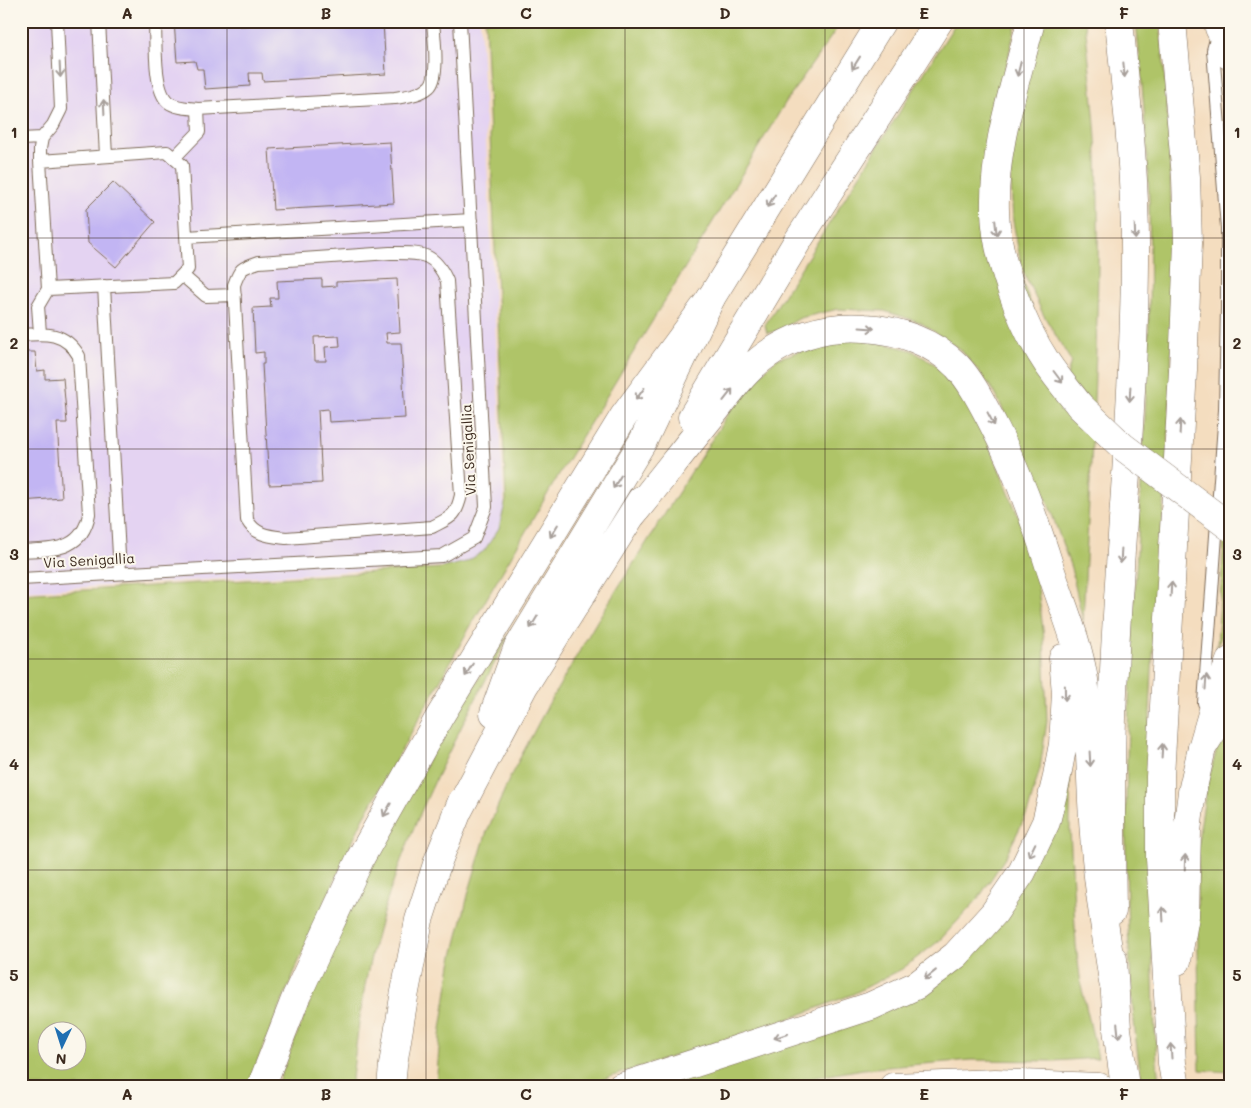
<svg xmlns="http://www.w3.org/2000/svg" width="1251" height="1108" viewBox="0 0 1251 1108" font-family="Mali,sans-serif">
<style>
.built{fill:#e4d3f2}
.green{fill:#afc468;stroke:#757743;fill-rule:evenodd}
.building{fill:#c2b5f3;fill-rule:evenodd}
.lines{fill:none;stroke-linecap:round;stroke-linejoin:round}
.service-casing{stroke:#7c6956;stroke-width:14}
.tertiary-casing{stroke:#7c6956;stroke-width:29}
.trunk-casing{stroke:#7c6956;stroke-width:29}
.motorway-casing{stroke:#7c6956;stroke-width:29}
.service{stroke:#fff;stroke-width:12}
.tertiary{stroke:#fff;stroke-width:28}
.trunk{stroke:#fff;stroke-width:28}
.motorway{stroke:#fff;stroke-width:28}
.trunk-bridge-casing{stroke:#7c6956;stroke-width:29;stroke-linecap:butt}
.trunk-bridge{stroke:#fff;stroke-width:28}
.oneway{stroke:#a79f9a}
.grid{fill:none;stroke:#3b2a1e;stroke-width:1;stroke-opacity:0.55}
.labels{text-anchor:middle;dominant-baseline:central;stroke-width:4;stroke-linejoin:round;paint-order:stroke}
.street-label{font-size:14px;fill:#3b2a1e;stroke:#fbf7ec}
.neatline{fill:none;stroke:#3b2a1e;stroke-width:2}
.grid-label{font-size:16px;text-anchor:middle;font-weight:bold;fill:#3b2a1e}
</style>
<rect width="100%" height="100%" fill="#fbf7ec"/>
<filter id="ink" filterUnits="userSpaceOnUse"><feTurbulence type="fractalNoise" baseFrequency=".02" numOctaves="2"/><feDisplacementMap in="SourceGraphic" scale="10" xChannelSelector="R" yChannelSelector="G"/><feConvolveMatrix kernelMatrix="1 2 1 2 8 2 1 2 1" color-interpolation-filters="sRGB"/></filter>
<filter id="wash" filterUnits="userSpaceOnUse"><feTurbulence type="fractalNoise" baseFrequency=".0096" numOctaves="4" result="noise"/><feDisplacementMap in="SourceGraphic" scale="20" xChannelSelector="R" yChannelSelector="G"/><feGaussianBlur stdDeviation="1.12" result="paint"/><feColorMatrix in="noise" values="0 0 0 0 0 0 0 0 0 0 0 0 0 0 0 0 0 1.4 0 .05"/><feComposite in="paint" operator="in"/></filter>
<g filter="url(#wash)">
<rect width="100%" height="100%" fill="#f4ddbf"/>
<path class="built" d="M21,21H480L507,562L21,591Z"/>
<path class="green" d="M485,21H842L787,100L558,476L466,634L362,821L311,932L247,1087H21V594L441,568L466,562L484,551L499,528L506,500ZM48,1030H78V1060H48Z
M957,21H1017L991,128L985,180L1063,391L1071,361L1043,314L1022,269L1013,221L1010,166L1015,124L1042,21H1085C1089,66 1095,112 1097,157C1102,312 1090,466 1083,621L1071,568L1047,500L994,391L962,351L920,322L884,311L838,309L800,318L777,331L767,333L765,325Z
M1136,21H1160C1172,145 1175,277 1170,401C1166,505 1154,608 1150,712C1149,758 1151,805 1151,851C1152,930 1152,1008 1159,1087H1143C1134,1041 1132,995 1129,948C1121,810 1130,673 1138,536C1145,423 1152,310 1149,198C1147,139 1142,80 1136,21Z
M849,335L911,350L944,370L965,394L986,437L1022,525L1037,581L1044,638L1047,721L1040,768L1028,811L1005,858L978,899L939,941L902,969L853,994L797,1016L579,1087H436L440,1036L451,964L469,891L486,834L510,777L548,705L597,621L740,395L776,359Z
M1230,450V617L1217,647Z
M513,628C460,729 404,830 375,941C362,989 357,1038 351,1087H276L327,959L355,897L444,730Z
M1230,724V1072L1200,1070L1197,889L1199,834L1207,785L1221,734Z
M1070,755V830L1076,945L1081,985L1098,1058L1053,1061L971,1060L863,1069L760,1087H659L803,1040L981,940Z"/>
<g id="blocks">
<path class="building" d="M174,21H238L239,26L261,25V21H383L386,74L263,81L262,73H249L250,86L205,89L203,69H197L195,61L177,62Z
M390,142L394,203L273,210L269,149Z
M113,182L155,222L116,267L88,243L86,209Z
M322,279V287L336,286V282L397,279L400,332L386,333L387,343H401L405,418L329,422L328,409L318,410L322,483L269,485L262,364H264V352L255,353L253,308L271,307L270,298H278L277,281ZM339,336L340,346L325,347L326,361H315L314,337Z
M21,352H35L37,371L45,370V379L63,378L67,423H57L62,498L21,501Z"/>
</g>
</g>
<g filter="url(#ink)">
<use href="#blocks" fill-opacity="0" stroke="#7c6956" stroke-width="1"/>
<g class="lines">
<defs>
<path id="service" d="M99,21L106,156
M155,21C156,41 153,89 168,102C176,108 188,108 198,109L395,98C407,96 420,95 429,87C440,77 434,36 433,21
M21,139L42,138
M174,158L199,132L198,109
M40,161L167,152L182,165L188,269L174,283L48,289L40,161V149L42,138L53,125L61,109L57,21
M186,237L471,220
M390,253C420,253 434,251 447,281L461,495C456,517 451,517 432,527L286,538C270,536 256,536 247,520L234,285C240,268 241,268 259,262Z
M182,275L206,296L235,295
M104,286L120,573
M40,333L38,306L48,289
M21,335C46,333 65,332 79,356L89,514C82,552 52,549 21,551
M21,579L442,556L474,538L486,507L460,21
M1204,703L1225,410L1227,308V228L1213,50L1218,32"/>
<path id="tertiary" d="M893,1087L995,1083L1099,1087"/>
<path id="trunk" d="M1031,21C1016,83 993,147 995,211C996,258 1021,324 1047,363C1057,378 1069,392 1080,406
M1172,21L1186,177L1188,243L1183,370L1160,777V858L1172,1063L1176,1087
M1112,911C1111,847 1110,783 1112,718C1117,566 1134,415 1135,262C1136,182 1127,101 1119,21
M1113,959L1117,1029L1125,1087
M1177,961L1185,916L1187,831L1192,792L1202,748L1218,723L1230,710
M261,1087L296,997L361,857L440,716L624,416L711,298L882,21"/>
<path id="motorway" d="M1219,28L1229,48L1230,56
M692,417L797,242L939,21
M632,515C659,482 685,448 712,415C728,395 744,371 765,356C796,334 828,325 865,328C899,330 933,342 957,366C971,381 981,401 991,420C1016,467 1034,517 1050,568C1062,605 1078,641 1084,680C1091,731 1090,783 1094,834C1097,884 1106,933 1113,982
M494,713L517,649L643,441L711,298
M1202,748L1218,693L1230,661
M455,817L524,686L641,500
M391,1087L393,1065L404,997L419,920L438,861L462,801
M621,1087L871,1006L917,985L956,955L994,913L1022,872L1046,822L1056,781L1063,744L1066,693L1063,658"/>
</defs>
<use href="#service" class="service-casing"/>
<use href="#tertiary" class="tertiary-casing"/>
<use href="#trunk" class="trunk-casing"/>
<use href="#motorway" class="motorway-casing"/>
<use href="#service" class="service"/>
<use href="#tertiary" class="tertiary"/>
<use href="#trunk" class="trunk"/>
<use href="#motorway" class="motorway"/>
<defs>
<path id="trunk-bridge" d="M1080,406L1122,446L1230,527"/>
</defs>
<use href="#trunk-bridge" class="trunk-bridge-casing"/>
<use href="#trunk-bridge" class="trunk-bridge"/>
</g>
<defs><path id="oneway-shaft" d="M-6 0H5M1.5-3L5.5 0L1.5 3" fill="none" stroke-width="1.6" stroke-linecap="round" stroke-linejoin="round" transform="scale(1.25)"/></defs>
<g class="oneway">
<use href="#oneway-shaft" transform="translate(856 63) rotate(122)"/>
<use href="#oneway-shaft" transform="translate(1019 69) rotate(104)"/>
<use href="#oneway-shaft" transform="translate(60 70) rotate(87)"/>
<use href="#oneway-shaft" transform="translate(1124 70) rotate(85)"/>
<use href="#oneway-shaft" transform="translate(104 107) rotate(-93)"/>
<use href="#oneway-shaft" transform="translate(771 201) rotate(122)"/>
<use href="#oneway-shaft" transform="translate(996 228) rotate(84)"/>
<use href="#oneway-shaft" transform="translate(1135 232) rotate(88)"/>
<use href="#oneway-shaft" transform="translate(867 328) rotate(4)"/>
<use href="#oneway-shaft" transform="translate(1058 377) rotate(53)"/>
<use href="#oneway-shaft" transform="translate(640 394) rotate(126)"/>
<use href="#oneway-shaft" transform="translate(1130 394) rotate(93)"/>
<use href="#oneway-shaft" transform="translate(728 395) rotate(-52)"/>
<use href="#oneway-shaft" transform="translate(991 419) rotate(62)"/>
<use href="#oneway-shaft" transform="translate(1180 427) rotate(-87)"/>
<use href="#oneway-shaft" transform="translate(617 482) rotate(121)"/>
<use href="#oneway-shaft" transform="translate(554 531) rotate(121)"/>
<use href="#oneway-shaft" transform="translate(1121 556) rotate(93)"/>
<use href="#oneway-shaft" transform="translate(1171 589) rotate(-87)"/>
<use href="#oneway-shaft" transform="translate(534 622) rotate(121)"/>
<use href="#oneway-shaft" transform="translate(469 670) rotate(121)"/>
<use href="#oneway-shaft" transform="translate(1206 682) rotate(-86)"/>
<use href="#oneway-shaft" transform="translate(1065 693) rotate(89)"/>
<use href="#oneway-shaft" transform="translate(1162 751) rotate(-87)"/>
<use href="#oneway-shaft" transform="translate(1090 759) rotate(87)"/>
<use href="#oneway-shaft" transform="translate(387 810) rotate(119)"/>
<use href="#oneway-shaft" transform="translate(1032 850) rotate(116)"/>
<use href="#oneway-shaft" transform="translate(1185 862) rotate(-88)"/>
<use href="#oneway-shaft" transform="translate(1163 914) rotate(-93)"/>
<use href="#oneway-shaft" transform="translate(930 975) rotate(142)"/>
<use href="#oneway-shaft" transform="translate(1118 1031) rotate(84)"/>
<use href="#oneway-shaft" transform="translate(781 1036) rotate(162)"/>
<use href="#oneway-shaft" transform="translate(1171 1051) rotate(-94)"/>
</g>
</g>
<path class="grid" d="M227,21V1087M426,21V1087M625,21V1087M825,21V1087M1024,21V1087M21,238H1230M21,449H1230M21,659H1230M21,870H1230"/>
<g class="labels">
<g class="street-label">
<text transform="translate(468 450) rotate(-93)">Via Senigallia</text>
<text transform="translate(89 560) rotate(-3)">Via Senigallia</text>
</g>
</g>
<rect width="1251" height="1108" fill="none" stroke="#fbf7ec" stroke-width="55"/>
<g transform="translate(62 1046) rotate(184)"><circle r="24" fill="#fbf7ec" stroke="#aea59a"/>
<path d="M0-4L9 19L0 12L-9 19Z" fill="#1f6fb2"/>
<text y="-8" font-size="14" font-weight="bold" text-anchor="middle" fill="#3b2a1e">N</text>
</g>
<rect x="28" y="28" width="1196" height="1052" class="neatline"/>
<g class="grid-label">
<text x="127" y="19">A</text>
<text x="326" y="19">B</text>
<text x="526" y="19">C</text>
<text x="725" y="19">D</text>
<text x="924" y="19">E</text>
<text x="1124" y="19">F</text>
<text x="14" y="138">1</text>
<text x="1237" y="138">1</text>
<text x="14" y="349">2</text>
<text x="1237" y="349">2</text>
<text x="14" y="560">3</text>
<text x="1237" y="560">3</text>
<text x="14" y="770">4</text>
<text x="1237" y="770">4</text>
<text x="14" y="981">5</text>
<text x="1237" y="981">5</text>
<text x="127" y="1100">A</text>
<text x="326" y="1100">B</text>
<text x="526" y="1100">C</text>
<text x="725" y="1100">D</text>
<text x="924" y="1100">E</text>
<text x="1124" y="1100">F</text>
</g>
</svg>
